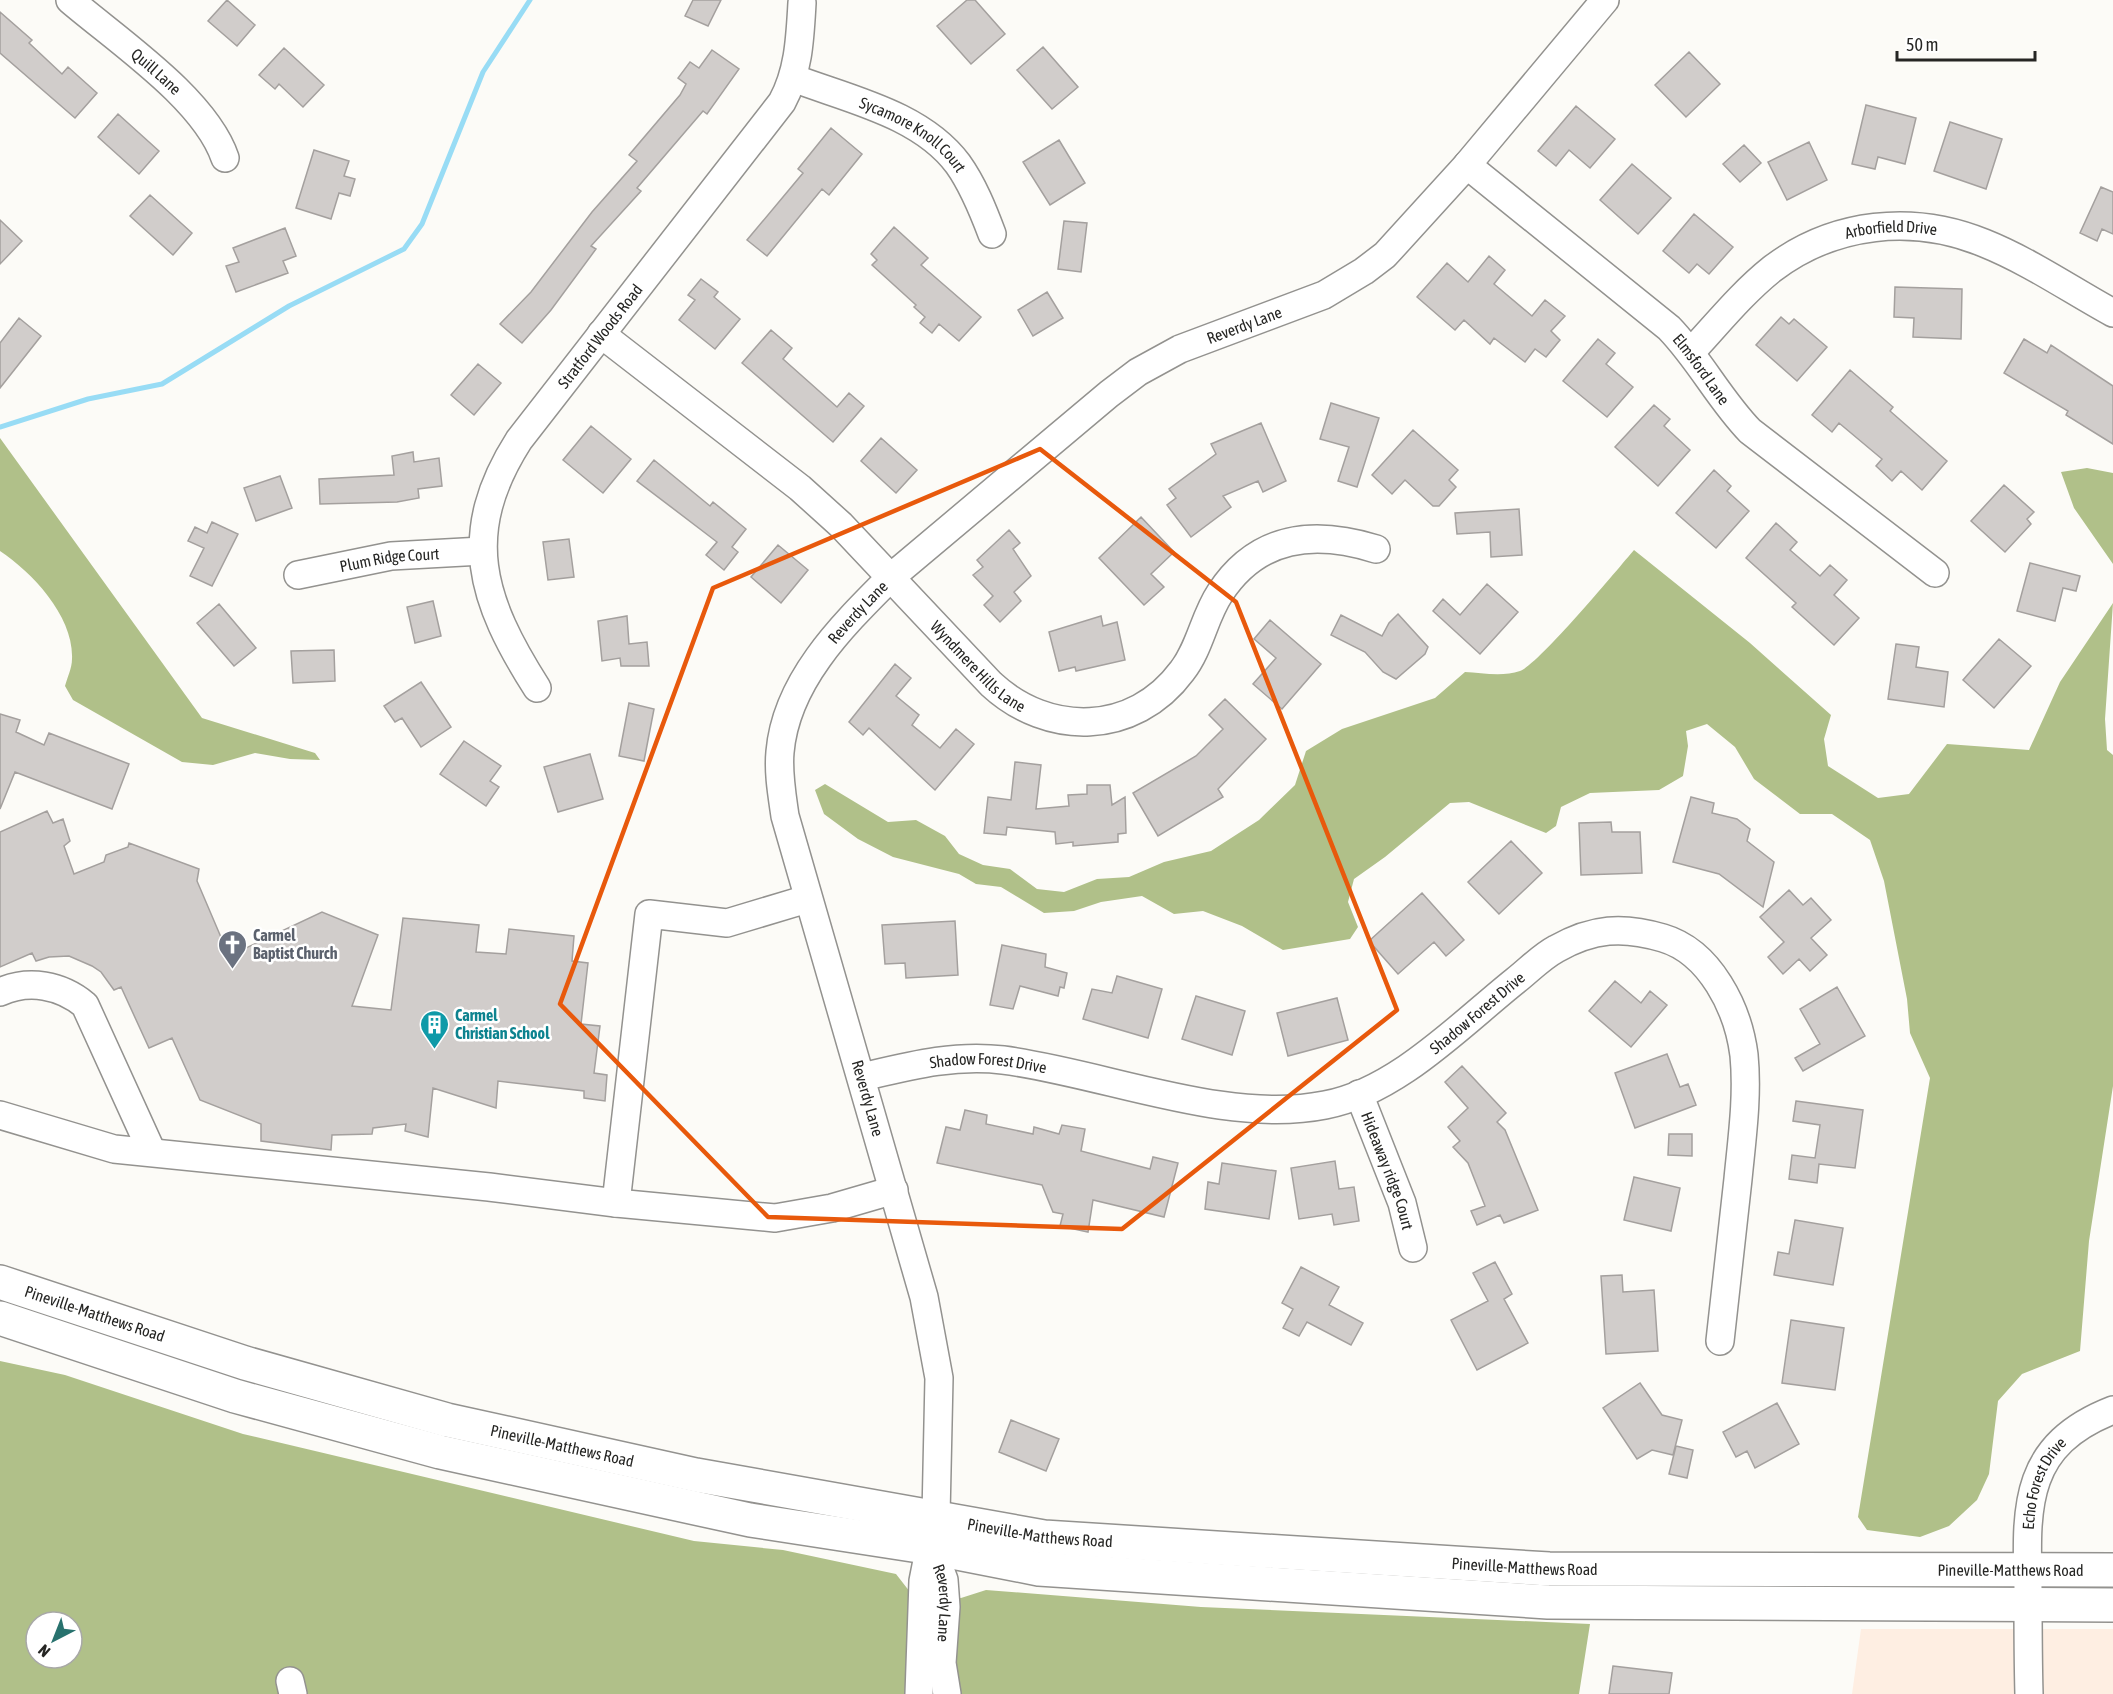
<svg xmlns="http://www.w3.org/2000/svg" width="2113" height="1694" viewBox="0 0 2113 1694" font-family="'Asap Condensed',sans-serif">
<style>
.education{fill:#feeee2}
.forest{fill:#b0c089;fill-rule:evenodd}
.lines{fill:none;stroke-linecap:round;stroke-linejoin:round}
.stream{stroke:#98dcf5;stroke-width:5}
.building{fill:#d1cdcb;stroke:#a4a09e;stroke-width:1.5}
.minor-casing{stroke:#93928f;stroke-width:30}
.major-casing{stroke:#93928f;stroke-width:36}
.minor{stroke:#fff;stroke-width:27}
.major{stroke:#fff;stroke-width:33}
.marked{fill:none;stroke:#e8590c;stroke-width:4.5;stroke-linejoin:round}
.labels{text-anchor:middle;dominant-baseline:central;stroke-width:5;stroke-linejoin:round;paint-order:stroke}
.street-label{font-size:16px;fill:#262624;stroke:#fff}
.worship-label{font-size:16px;font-weight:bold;fill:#5b616d;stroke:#fff;text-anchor:start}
.culture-label{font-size:16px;font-weight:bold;fill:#0d838f;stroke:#fff;text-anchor:start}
</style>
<rect width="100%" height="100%" fill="#fcfbf7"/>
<path class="education" d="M1861,1629H2113V1694H1852Z"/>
<path class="forest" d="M0,438L202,718L315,753L320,760L290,759L255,753L213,765L182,762L73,700L65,686C67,678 72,668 72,659C74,617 33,573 0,551Z
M2087,468L2113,473V564L2074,508L2061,472Z
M1634,550L1750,643L1831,715L1824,739L1828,766L1878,798L1909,794L1947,744L2029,750L2060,682L2113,603L2105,719L2107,750L2113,755V1086L2089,1241L2080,1351L2022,1374L1998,1401L1989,1474L1977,1500L1949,1526L1920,1537L1867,1530L1858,1517L1930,1078L1910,1033L1907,999L1884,881L1870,840L1832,814H1800L1754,779L1735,747L1707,724L1686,731L1688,746L1683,776L1659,790L1590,793L1561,807L1556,826L1546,833L1469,802L1450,803L1385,857L1354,879L1348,902L1358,927L1350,939L1283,950L1242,926L1203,911L1174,914L1142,896L1101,902L1074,911L1044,913L1001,887L976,884L959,874L893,857L858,839L824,814L815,790L825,784L888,822L916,820L945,836L959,854L983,865L1010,869L1037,889L1064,892L1097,879L1129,877L1164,862L1211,851L1259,820L1295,785L1306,751L1342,729L1435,698L1465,672C1482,673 1503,677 1520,671C1538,665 1617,570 1634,550Z
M0,1361L65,1375L243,1434L694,1541L783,1550L896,1574L910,1592L961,1598L986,1590L1201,1607L1590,1624L1579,1694H0ZM36,1622H72V1658H36Z"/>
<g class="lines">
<path class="stream" d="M0,427L88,399L162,384L289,306L404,249L422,224L483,72L530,0"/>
</g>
<path class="building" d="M227,0L255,25L237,46L208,21Z
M693,0H721L708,26L685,16Z
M967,0H975L1005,34L971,64L937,26Z
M0,12L32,40L29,43L62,74L68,67L97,93L75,118L0,53Z
M1043,47L1078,87L1052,109L1017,70Z
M284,48L324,85L303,107L279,84L275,89L259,75Z
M712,50L739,69L707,114L703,111L637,188L641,191L591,246L596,249L551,310L522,343L500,324L531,292L592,212L637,161L629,155L680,95L686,84L678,78L690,62L699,68Z
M1689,52L1720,84L1686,117L1655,85Z
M1866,105L1916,118L1905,164L1878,157L1875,169L1852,164Z
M1576,106L1615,139L1590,168L1569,150L1556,166L1538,151Z
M118,114L159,151L139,174L98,137Z
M1950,122L2002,139L1986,189L1934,171Z
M831,128L862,154L829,195L822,189L767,256L747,240L803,173L798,169Z
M1059,140L1085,183L1050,205L1023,162Z
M1809,142L1827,180L1787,200L1768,162Z
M1744,145L1761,163L1740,182L1723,164Z
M314,150L349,161L344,176L355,179L350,196L339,193L331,219L296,208Z
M1632,164L1671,198L1638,234L1600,200Z
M2101,187L2113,192V234L2102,229L2097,241L2080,233Z
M150,195L192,233L173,255L130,216Z
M1694,214L1733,247L1709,274L1697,264L1689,273L1663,251Z
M0,220L22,241L0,264Z
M1064,221L1087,223L1081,272L1058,269Z
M894,227L928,258L921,265L981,317L959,341L939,324L932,333L920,323L925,317L914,307L916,305L872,265L877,260L871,254Z
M285,228L296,256L283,261L288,273L236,292L226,266L239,262L233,248Z
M1489,256L1505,270L1494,284L1532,316L1545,300L1565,316L1551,331L1560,340L1546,357L1535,349L1525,362L1494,338L1490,344L1464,320L1455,330L1417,297L1447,263L1468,282Z
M701,279L718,292L714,297L740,319L715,349L679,320L695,300L688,295Z
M1895,287L1962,289L1961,339L1913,337L1914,318L1894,317Z
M1047,292L1063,318L1033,336L1018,310Z
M1781,317L1789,324L1794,319L1827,347L1797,381L1756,345Z
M19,318L41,336L0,388V343Z
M771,330L792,348L783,359L837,407L849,393L864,406L833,442L742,363Z
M1598,339L1615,353L1606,364L1633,387L1607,417L1563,381Z
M2024,339L2047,353L2051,345L2113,386V444L2066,415L2068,411L2004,373Z
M478,364L501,383L474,415L451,395Z
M1850,370L1893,407L1890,411L1947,461L1922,490L1901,471L1892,481L1876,466L1882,459L1839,423L1832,432L1812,415Z
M1331,403L1379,418L1357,487L1338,481L1349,447L1320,439Z
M1654,405L1670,419L1664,426L1690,450L1658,486L1615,447Z
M1261,423L1286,481L1263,492L1258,481L1223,496L1231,507L1191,537L1167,505L1176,498L1169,489L1216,454L1211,444Z
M591,426L631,459L603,493L563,460Z
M1413,430L1458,470L1449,480L1456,487L1439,506H1433L1405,480L1392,494L1372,475Z
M881,438L917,470L896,493L861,461Z
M413,452L414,462L439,458L442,486L418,489L419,498L397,502L320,504L319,479L394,475L392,456Z
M654,460L710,506L713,502L746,529L732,547L738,552L724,570L706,555L717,542L637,481Z
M1714,470L1731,486L1727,491L1749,511L1716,548L1676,513Z
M280,476L292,508L256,521L244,488Z
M2004,485L2034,512L2027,519L2031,524L2005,552L1971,521Z
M1519,509L1522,555L1491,557L1490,532L1457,534L1455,513Z
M1141,517L1174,552L1151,574L1164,587L1144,605L1099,558Z
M212,522L238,534L212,586L190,576L204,548L188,541L195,527L207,533Z
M1776,523L1797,542L1790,550L1820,576L1830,565L1847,580L1834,595L1859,618L1834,645L1792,607L1796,603L1746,558Z
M1009,530L1020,543L1013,549L1031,576L1014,592L1021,601L1000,622L984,605L993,596L973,575L983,567L977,560Z
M569,539L574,577L548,580L543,542Z
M778,545L808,570L781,603L751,577Z
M2030,563L2080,576L2076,591L2063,588L2055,621L2017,611Z
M1487,584L1518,612L1480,654L1433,611L1443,599L1460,615Z
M433,601L441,636L415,643L407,607Z
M219,604L256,648L234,666L197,623Z
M1398,614L1428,647L1425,654L1396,679L1383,672L1365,652L1331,635L1341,615L1382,636L1389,623Z
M627,616L629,644L647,642L649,666H621L620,658L602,661L598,621Z
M1101,616L1103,626L1117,622L1125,660L1076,671L1075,667L1059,671L1049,632Z
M1270,620L1321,664L1282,709L1253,684L1276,658L1254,639Z
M1999,639L2031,666L1994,708L1963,680Z
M1896,644L1919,647L1916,667L1948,672L1944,707L1888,699Z
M334,650L335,681L293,683L291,651Z
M895,664L911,678L896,696L919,715L912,725L940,748L956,729L974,744L935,790L869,728L863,735L849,722Z
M421,682L451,727L421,747L402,718L395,722L384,706Z
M1225,699L1266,739L1218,789L1223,797L1158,836L1133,793L1196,756L1223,729L1209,715Z
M629,703L654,709L644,761L619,756Z
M0,714L20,720L16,732L44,745L49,733L129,764L112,809L15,772L0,809Z
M464,741L501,766L490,781L499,787L486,806L440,774Z
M590,754L603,799L558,812L544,767Z
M1015,762L1041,765L1036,809L1069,806L1068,795L1087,794V785H1110L1112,805L1125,797L1126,833L1118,834V842L1073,846V842L1056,844L1055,832L1007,827L1006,835L984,833L988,797L1011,800Z
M1691,797L1714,803L1712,813L1737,819L1750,829L1747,841L1774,862L1763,907L1719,874L1673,862Z
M47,811L53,823L63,819L70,841L64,846L74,874L104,862L106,855L128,847L129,843L199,869L197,881L229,956L322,912L378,935L352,1006L391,1010L403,918L479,925L476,952L506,954L509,929L574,936L572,961L588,963L581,1024L600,1026L594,1073L607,1075L605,1101L584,1098V1091L498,1081L496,1108L433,1088L428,1137L405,1131L406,1124L373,1128L372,1134L332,1135L331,1150L261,1141V1124L200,1100L172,1038L149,1048L121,987L114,990L101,972L92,966L69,956L49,957L36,961L32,953L0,967V832Z
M1611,822L1612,832H1640L1642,873L1581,875L1579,823Z
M1511,841L1542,873L1499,914L1468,882Z
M1789,890L1803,905L1811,898L1831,920L1811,938L1827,955L1810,971L1799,959L1783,974L1768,957L1784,942L1760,917Z
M1422,893L1464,940L1446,956L1434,942L1398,974L1369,941Z
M955,921L958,975L906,978L905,963L885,964L882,925Z
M1002,945L1046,954L1045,967L1067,973L1064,988L1060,987L1058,996L1020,986L1013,1009L990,1005Z
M1117,976L1162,989L1148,1038L1083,1019L1092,989L1112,993Z
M1615,981L1641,1003L1650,991L1667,1005L1631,1047L1589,1011Z
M1837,987L1865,1036L1803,1071L1795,1058L1820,1044L1800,1009Z
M1196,996L1245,1011L1232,1055L1182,1039Z
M1337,998L1348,1040L1288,1056L1277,1013Z
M1667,1054L1680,1087L1688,1084L1696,1105L1635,1128L1615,1073Z
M1462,1066L1506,1113L1497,1122L1505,1130L1538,1210L1504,1223L1500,1215L1477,1225L1471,1211L1485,1206L1468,1163L1453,1147L1460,1141L1448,1127L1468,1108L1445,1082Z
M1796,1101L1863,1110L1855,1168L1819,1164L1817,1183L1789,1179L1792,1155L1815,1158L1820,1125L1793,1121Z
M965,1110L987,1115L986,1124L1033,1134L1034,1127L1059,1134L1062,1125L1085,1129L1081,1151L1150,1169L1153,1157L1178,1163L1164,1217L1093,1200L1088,1232L1060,1226L1063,1214L1053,1212L1042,1185L937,1163L946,1127L960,1130Z
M1669,1134H1692V1156L1668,1155Z
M1335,1161L1339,1189L1354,1187L1359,1221L1334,1225L1332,1214L1299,1219L1291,1168Z
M1222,1163L1276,1171L1269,1219L1205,1209L1208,1182L1219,1184Z
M1634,1177L1680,1188L1671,1231L1624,1220Z
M1795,1220L1843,1228L1833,1285L1774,1275L1778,1252L1789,1254Z
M1495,1262L1512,1294L1504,1299L1528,1343L1477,1370L1451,1320L1488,1301L1473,1273Z
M1301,1267L1339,1287L1329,1305L1363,1323L1351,1345L1307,1322L1299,1336L1283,1328L1293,1309L1282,1303Z
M1622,1275L1623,1292L1654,1290L1658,1351L1606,1354L1601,1276Z
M1791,1320L1844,1328L1835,1390L1782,1383Z
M1640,1383L1662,1415L1682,1420L1673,1455L1652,1450L1637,1459L1603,1408Z
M1777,1403L1799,1444L1755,1468L1747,1451L1736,1457L1723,1432Z
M1011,1420L1059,1439L1046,1471L999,1452Z
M1676,1446L1693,1450L1687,1478L1669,1474Z
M1613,1666L1672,1673L1669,1694H1609Z"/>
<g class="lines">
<defs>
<g id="minor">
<path id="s1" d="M70,0C118,41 205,99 225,158"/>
<path id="s2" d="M793,78C848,99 921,114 958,164C973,185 983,210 992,234"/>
<path id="s3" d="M1467,165L1669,328C1700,360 1719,399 1750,431L1935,573"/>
<path id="s4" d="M601,334L800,488L841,525L991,684C1048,737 1134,736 1182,671C1200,648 1204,617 1220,593C1258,535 1315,530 1376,549"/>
<path id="s5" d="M1692,351C1718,323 1742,293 1772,269C1834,222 1913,214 1984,243C2029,261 2071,290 2113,313"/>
<path id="s6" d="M298,575L391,556L482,551"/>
<path id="s7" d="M537,688C481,600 459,534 519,440L782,102C799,71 800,37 802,3"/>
<path d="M0,992C29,979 61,985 85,1005L152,1152"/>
<path id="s8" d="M862,1077C909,1066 954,1054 1003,1060C1104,1073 1225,1125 1325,1105C1396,1092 1460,1025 1515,981C1528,971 1541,957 1556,949C1593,928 1623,926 1663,938C1710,952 1738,1008 1744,1055C1748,1096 1742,1138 1738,1179C1732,1233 1726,1287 1720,1341"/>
<path id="s9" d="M1359,1094L1402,1203L1413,1248"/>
<path d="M0,1115L114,1149L489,1187L616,1203L775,1218L832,1208L894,1190"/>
<path d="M616,1203L649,914L727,923L807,899"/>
<path id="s10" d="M932,1548L944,1580L946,1607L942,1663L947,1694"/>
<path d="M290,1681L293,1694"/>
<path id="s11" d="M919,1694L923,1581L936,1515L939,1378L924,1297L785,816C782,795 778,773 780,752C786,681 842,626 890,578L1109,394L1138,372L1180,349L1324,295L1364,271L1385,255L1467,165L1605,0"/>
<path id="s12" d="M2029,1694C2028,1659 2028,1623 2028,1588C2026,1506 2023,1445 2113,1410"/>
</g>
<g id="major">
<path id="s13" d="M0,1282L245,1363L447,1420L696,1475L1044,1537L1549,1569L2113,1570"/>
<path d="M0,1318L235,1396L440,1452L750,1520L932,1548L1039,1569L1548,1602L2113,1605"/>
</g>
</defs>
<use href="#minor" class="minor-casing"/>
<use href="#major" class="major-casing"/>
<use href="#minor" class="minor"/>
<use href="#major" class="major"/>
</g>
<path class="marked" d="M1040,449L1236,602L1397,1010L1122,1229L768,1217L560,1004L713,588Z"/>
<defs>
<symbol id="church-pin" viewBox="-11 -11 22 30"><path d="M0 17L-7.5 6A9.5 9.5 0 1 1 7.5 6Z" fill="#6b7280" stroke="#fff"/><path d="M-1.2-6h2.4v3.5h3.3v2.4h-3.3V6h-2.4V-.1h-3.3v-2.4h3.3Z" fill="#fff"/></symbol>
<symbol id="building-pin" viewBox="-11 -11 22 30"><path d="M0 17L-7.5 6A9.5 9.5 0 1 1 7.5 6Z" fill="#0f9aa8" stroke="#fff"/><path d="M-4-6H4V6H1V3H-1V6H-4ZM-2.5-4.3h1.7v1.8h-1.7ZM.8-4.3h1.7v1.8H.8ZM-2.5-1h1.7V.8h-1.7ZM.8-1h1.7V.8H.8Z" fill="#fff"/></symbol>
</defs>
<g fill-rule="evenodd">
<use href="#church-pin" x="216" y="928" width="33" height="45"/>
<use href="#building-pin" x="418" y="1008" width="33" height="45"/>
</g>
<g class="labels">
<g class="street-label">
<text stroke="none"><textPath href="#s1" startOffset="112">Quill Lane</textPath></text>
<text stroke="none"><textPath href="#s2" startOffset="134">Sycamore Knoll Court</textPath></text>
<text stroke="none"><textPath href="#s5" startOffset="243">Arborfield Drive</textPath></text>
<text stroke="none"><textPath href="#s11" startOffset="1614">Reverdy Lane</textPath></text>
<text stroke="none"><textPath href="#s7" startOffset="399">Stratford Woods Road</textPath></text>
<text stroke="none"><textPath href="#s3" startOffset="312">Elmsford Lane</textPath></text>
<text stroke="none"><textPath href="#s6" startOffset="93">Plum Ridge Court</textPath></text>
<text stroke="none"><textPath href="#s11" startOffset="1128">Reverdy Lane</textPath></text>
<text stroke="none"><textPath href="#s4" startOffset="504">Wyndmere Hills Lane</textPath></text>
<text stroke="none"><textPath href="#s8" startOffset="650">Shadow Forest Drive</textPath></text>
<text stroke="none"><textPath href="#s8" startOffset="128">Shadow Forest Drive</textPath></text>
<text transform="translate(868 1098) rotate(74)">Reverdy Lane</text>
<text stroke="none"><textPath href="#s9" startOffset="82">Hideaway ridge Court</textPath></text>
<text stroke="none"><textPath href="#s13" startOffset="100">Pineville-Matthews Road</textPath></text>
<text stroke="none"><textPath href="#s13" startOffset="586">Pineville-Matthews Road</textPath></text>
<text stroke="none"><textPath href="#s12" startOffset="214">Echo Forest Drive</textPath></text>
<text stroke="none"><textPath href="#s13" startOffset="1072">Pineville-Matthews Road</textPath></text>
<text stroke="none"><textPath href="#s13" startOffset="1558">Pineville-Matthews Road</textPath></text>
<text stroke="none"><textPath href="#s13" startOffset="2044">Pineville-Matthews Road</textPath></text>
<text stroke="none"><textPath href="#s10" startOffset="57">Reverdy Lane</textPath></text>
</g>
<g class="worship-label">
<text x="253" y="935">Carmel<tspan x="253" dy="18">Baptist Church</tspan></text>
</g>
<g class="culture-label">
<text x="455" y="1015">Carmel<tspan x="455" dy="18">Christian School</tspan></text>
</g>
</g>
<g transform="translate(54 1640) rotate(222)"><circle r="28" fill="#ffffff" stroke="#a8a8a7" stroke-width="1.5"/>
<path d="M0-4.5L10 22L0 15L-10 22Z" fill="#28726e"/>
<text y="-9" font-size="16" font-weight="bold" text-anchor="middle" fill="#262624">N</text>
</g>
<path d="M1897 51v9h138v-9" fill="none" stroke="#262624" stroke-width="3"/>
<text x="1906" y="51" font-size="18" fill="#262624" stroke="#ffffff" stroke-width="4.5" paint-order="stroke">50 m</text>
</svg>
